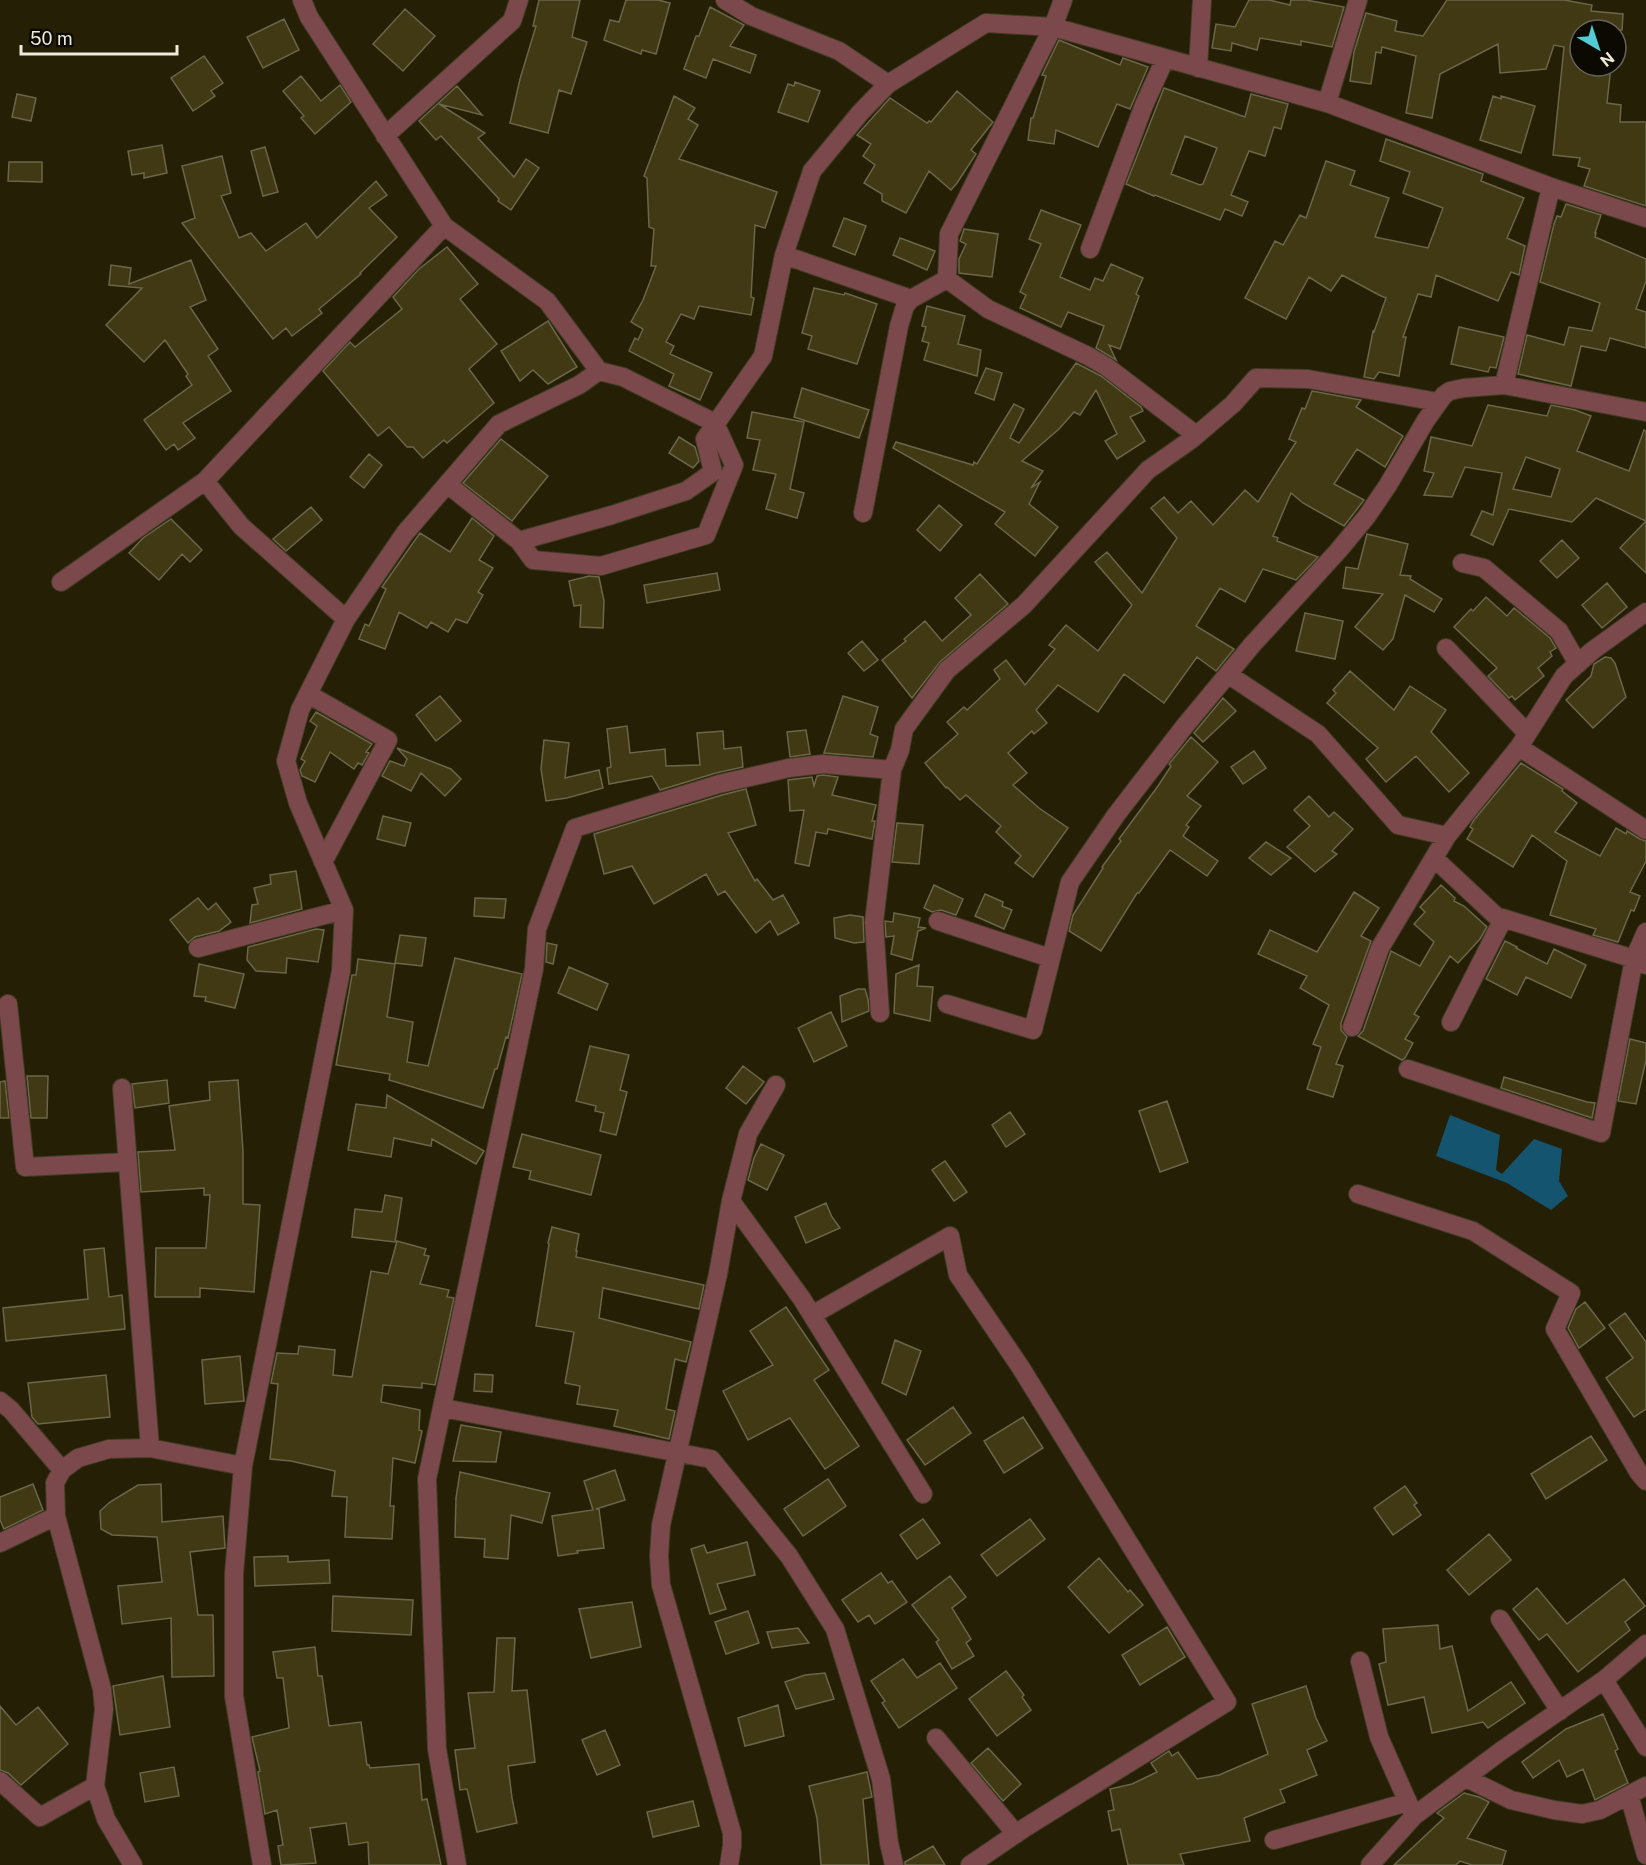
<svg xmlns="http://www.w3.org/2000/svg" width="1646" height="1865" viewBox="0 0 1646 1865" font-family="'Public Sans',sans-serif">
<style>
.water{fill:#15546f}
.building{fill:#413913;stroke:#6b664a;stroke-width:1.5;fill-rule:evenodd}
.lines{fill:none;stroke-linecap:round;stroke-linejoin:round}
.minor-casing{stroke:#403c23;stroke-width:20}
.minor{stroke:#7b484b;stroke-width:18}
</style>
<rect width="100%" height="100%" fill="#241f05"/>
<path class="water" d="M1450,1115L1500,1135L1496,1170L1502,1174L1534,1139L1562,1149L1559,1181L1568,1196L1551,1210L1507,1183L1436,1156Z"/>
<path class="building" d="M539,0H580L572,37L587,42L571,94L559,90L548,133L510,123L520,79L536,26H533Z
M626,0H658L670,3L656,54L642,50L641,54L604,40L610,20L619,22Z
M1249,0H1269L1290,5L1291,0H1306L1344,7L1332,47L1301,41V45L1260,38L1257,50L1232,43L1231,51L1212,48L1216,24L1235,27Z
M1447,0H1564L1592,5L1591,11L1623,14L1622,30H1580V66H1611L1607,103L1621,105L1620,122H1646V206L1584,186L1590,169L1578,166L1580,158L1553,155L1564,47L1554,45L1546,69L1500,73L1498,44L1440,74L1432,118L1406,113L1416,56L1382,47L1381,53L1376,52L1371,84L1350,81L1354,52L1366,13L1397,21L1395,31L1423,36Z
M710,7L744,25L730,46L756,55L750,73L713,59L706,78L684,69L696,36H699Z
M405,9L435,36L403,71L373,44Z
M284,19L299,50L263,68L247,37Z
M1059,40L1120,65L1123,58L1148,67L1130,109L1117,104L1098,147L1056,130L1054,144L1028,140L1031,118H1033L1046,76L1042,75Z
M204,56L223,83L211,91L215,96L193,111L171,78Z
M301,76L321,101L340,85L351,102L315,134L301,118L304,116L283,91Z
M795,82L820,91L808,122L778,112L788,84L794,86Z
M457,86L482,115L439,104L485,133L478,138L514,177L526,159L539,168L511,210L498,201L499,199L441,136L436,140L419,121Z
M1164,88L1245,117L1251,94L1288,104L1281,129L1274,127L1265,156L1249,151L1231,195L1248,202L1242,216L1225,209L1220,220L1155,195L1154,196L1126,184ZM1185,136L1217,148L1203,184L1200,185L1171,174Z
M957,91L993,122L971,150L976,154L957,183L951,190L929,171L906,213L882,201V194L864,183L875,165L863,156L871,144L857,135L890,98L927,123L929,121L931,122Z
M17,94L36,98L31,121L12,117Z
M674,96L695,108L688,119L698,125L679,159L777,192L765,228L755,225L751,297L754,298L751,315L699,306L694,319L681,314L666,342L674,346L670,354L712,373L700,400L669,386L674,374L629,351L635,338L638,340L643,329L631,322L643,300L656,266H651L654,229L649,227L647,178L644,176Z
M1493,96L1501,99V96L1535,106L1521,153L1480,140Z
M1386,139L1483,174L1481,181L1524,198L1507,238L1525,246L1519,275L1511,272L1498,301L1436,275L1431,297L1418,294L1403,337H1406L1399,376L1379,372L1374,379L1364,377L1373,331L1374,332L1386,298L1379,295L1342,275L1331,291L1309,277L1286,319L1245,298L1275,241L1283,245L1300,215L1306,218L1326,161L1355,171L1350,185L1389,198L1375,237L1428,248L1443,208L1403,193L1410,172L1380,161Z
M162,145L167,173L144,178V173L132,175L128,151Z
M265,147L278,192L263,196L251,151Z
M222,156L231,193L221,196L239,238L251,233L266,251L306,223L317,238L376,181L387,195L369,208L397,237L360,273L361,274L319,309L322,313L292,336L286,328L273,339L182,223L195,218L182,166Z
M9,162H42V182L8,181Z
M1566,204L1601,215L1595,233H1596L1595,237L1646,259V281L1636,309L1646,312V348L1610,338L1606,351L1581,346L1571,386L1518,374L1527,335L1564,345L1569,327L1592,331L1600,303L1540,282L1554,224L1557,216L1561,217Z
M1041,210L1081,225L1060,277L1090,290L1095,278L1103,281L1111,264L1143,278L1136,294L1139,296L1120,349L1109,345L1116,360L1096,348L1104,326L1068,312L1061,327L1020,308L1026,295L1020,292L1041,244L1029,239Z
M844,218L866,226L855,255L833,246Z
M964,229L998,234L992,277L959,273V259L966,244L960,241Z
M900,238L935,251L927,270L893,255Z
M447,247L478,284L460,299L497,344L469,369L494,403L447,443L444,440L423,458L413,447H407L389,427L378,436L323,371L350,342L355,347L402,309L393,297L419,269Z
M191,260L206,300L190,307L218,349L208,356L231,391L183,423L195,438L178,450L174,444L166,450L144,420L192,385L186,376L188,374L165,340L144,362L106,325L142,288L109,285L111,265L131,268L129,284Z
M814,288L844,295L845,293L877,304L857,364L808,349L812,336L802,333Z
M927,306L965,316L958,344L981,350L977,376L924,360L929,343L922,341L926,327L922,326Z
M548,321L577,367L548,384L533,370L520,381L501,351Z
M1459,327L1504,337L1496,368L1490,367L1488,372L1451,364Z
M1076,363L1101,376L1141,407L1143,411L1130,417L1145,441L1117,459L1105,441L1117,434L1096,390L1080,415L1074,412L1059,429L1022,461L1043,471L1031,488L1040,482L1029,504L1058,527L1035,556L995,524L1005,512L893,448L896,442L973,465L974,462L977,464L1014,404L1024,409L1010,438L1019,443Z
M986,368L1002,373L994,400L975,393Z
M802,388L869,410L859,438L794,417Z
M1312,391L1361,400L1356,407L1403,436L1385,467L1357,449L1334,484L1364,500L1344,526L1303,503L1291,493L1273,536L1278,538L1277,541L1318,557L1296,580L1263,569L1245,602L1220,588L1196,626L1234,649L1216,671L1197,657L1164,703L1124,674L1098,712L1058,685L1036,710L1047,723L1034,734L1032,731L1008,753L1027,773L1013,785L1039,808L1068,828L1033,877L1015,863L1021,856L996,832L1001,826L966,795L960,800L947,787L946,788L925,763L958,734L947,722L964,707L967,710L1000,679L994,670L1006,660L1025,685L1055,649L1049,645L1066,625L1098,651L1132,605L1095,562L1107,552L1142,593L1177,538L1151,508L1164,497L1178,513L1191,501L1213,525L1245,490L1258,502L1296,442L1289,439L1302,408L1305,409Z
M1488,405L1547,416L1551,405L1575,410L1591,416L1577,451L1629,471L1644,430L1646,431V573L1620,548L1646,521L1596,498L1572,522L1509,509L1493,545L1471,535L1482,511L1493,515L1502,473L1465,467L1452,497L1424,495L1434,473L1424,471L1431,437L1472,446ZM1526,457L1560,469L1551,497L1513,489Z
M752,412L804,422L790,489L804,493L797,518L766,509L776,474L753,470L760,440L747,438Z
M679,437L695,447L699,461L693,468L669,453Z
M501,439L548,476L512,521L463,483Z
M369,454L382,465L364,488L350,477Z
M939,505L962,525L940,551L917,530Z
M311,507L322,520L286,551L273,539Z
M472,518L494,536L479,560L493,568L478,592L483,595L467,623L456,619L448,632L431,622L427,628L399,612L385,649L359,639L365,624L369,626L386,589L382,587L420,533L450,552Z
M171,519L202,550L190,562L182,554L159,580L129,553L143,538Z
M1367,534L1408,544L1400,575L1411,576L1410,579L1442,599L1434,612L1405,595L1393,639L1383,650L1355,627L1383,594L1343,588L1346,567L1358,569Z
M1562,540L1579,558L1557,578L1540,561Z
M717,573L720,590L647,603L644,585Z
M980,574L1008,604L940,662L912,698L882,660L906,641L904,639L925,621L942,641L971,615L955,598Z
M589,576L599,577L604,601L603,628L580,627L581,605L574,606L569,581Z
M1607,583L1627,607L1602,628L1582,605Z
M1486,597L1507,616L1514,608L1550,638L1556,648L1550,652L1552,656L1538,668L1544,676L1515,700L1512,696L1509,698L1488,676L1497,668L1454,627L1471,609L1473,611Z
M1305,613L1343,621L1335,659L1296,651Z
M862,641L878,660L864,671L848,653Z
M1605,657L1611,658L1615,663L1626,697L1593,728L1566,700L1591,676L1594,664Z
M1350,671L1394,710L1410,686L1446,710L1431,732L1469,773L1449,792L1416,756L1386,782L1366,759L1378,748L1327,703L1336,693L1333,690Z
M440,696L461,721L436,741L416,715Z
M843,696L878,707L870,734L878,737L873,757L824,753Z
M1223,698L1236,711L1203,742L1194,733Z
M316,712L372,744L366,752L369,753L362,765L358,763L354,769L330,752L315,782L302,776L300,770L305,761L301,759L317,726L310,721Z
M627,726L630,753L665,749L666,766L700,765L697,733L723,731L724,749L741,747L743,767L716,773L660,790L652,776L609,784L607,768L611,767L607,729Z
M806,730L810,754L790,757L787,732Z
M1191,737L1218,762L1187,796L1201,806L1186,825L1189,827L1183,836L1218,861L1207,876L1170,850L1139,893H1137L1101,951L1069,931L1073,915L1103,868L1102,867L1121,841L1119,839L1158,786L1171,766L1169,764Z
M544,740L569,743L565,778L599,770L603,788L567,798L546,801L541,769Z
M397,748L451,769L461,779L445,796L421,773L411,791L382,776L390,761L404,766L407,759Z
M1254,751L1266,768L1243,784L1231,767Z
M1521,763L1563,789L1562,791L1577,803L1555,832L1600,856L1616,828L1626,834L1627,831L1640,839L1646,841V861L1630,892L1640,896L1634,911L1631,910L1618,942L1593,935L1596,929L1550,915L1567,861L1532,835L1513,867L1467,839L1473,829L1470,827L1474,820Z
M823,775L838,777L832,795L876,805L872,821H875L872,839L828,829L827,834L816,832L809,866L795,863L804,810L790,811L788,780L812,777L814,786L817,776Z
M746,789L756,825L728,833L755,881L757,879L773,900L783,895L799,923L778,935L770,921L756,933L725,891L718,895L706,874L654,904L632,866L604,874L594,834L722,795Z
M1309,796L1329,817L1334,812L1353,829L1332,851L1337,854L1315,872L1287,847L1310,826L1294,810Z
M383,816L411,823L405,846L377,839Z
M897,823L923,825L919,864L892,862Z
M1266,842L1291,858L1271,875L1249,858Z
M296,871L302,909L250,923L252,905L258,904L254,888L271,884L270,875Z
M934,885L963,899L956,915L941,910L932,912L924,908Z
M1441,885L1455,898L1454,901L1464,906L1487,927L1480,939L1458,963L1450,956L1414,1014L1419,1017L1405,1039L1413,1043L1405,1058L1402,1060L1358,1036L1363,1031L1391,951L1420,966L1434,942L1414,924L1425,912L1420,907Z
M1354,892L1379,908L1361,936L1371,941L1341,1023V1030L1347,1037L1336,1064L1343,1066L1333,1097L1307,1089L1321,1047L1313,1044L1329,1005L1300,988L1307,976L1258,954L1270,930L1317,952Z
M985,894L1003,902L1002,906L1012,910L1004,929L975,916Z
M198,898L208,910L216,903L231,922L219,931L195,937L188,943L170,920Z
M475,898L506,899L504,918L474,916Z
M894,913L920,918L918,927L926,928L918,931L912,960L891,954L894,936L886,937L885,922V921L893,922Z
M850,915L863,917L864,942L854,943L835,938L834,918Z
M316,929L324,930L318,962L287,958L286,973L256,971L247,960L248,947Z
M400,935L426,938L422,966L395,963Z
M1505,941L1517,947L1516,948L1547,964L1554,949L1586,965L1571,998L1526,977L1517,995L1486,979Z
M547,943L557,945L553,964L546,962Z
M455,958L522,974L508,1038L506,1037L497,1069H495L483,1108L389,1080L390,1074L336,1065L352,975H356L358,959L395,964L387,1017L413,1022L407,1062L428,1066Z
M199,964L244,974L235,1008L205,1001L206,997L194,996Z
M919,965L917,986L933,987L930,1021L894,1013L896,974Z
M569,967L608,984L597,1010L558,993Z
M858,989H865L868,999L869,1011L842,1022L840,996Z
M831,1012L847,1046L814,1062L798,1028Z
M1630,1039L1646,1043V1060L1636,1104L1618,1101Z
M590,1046L629,1055L620,1090L627,1092L616,1135L600,1131L604,1113L595,1111L596,1106L576,1101Z
M743,1066L764,1082L746,1104L726,1088Z
M27,1076H48L47,1118H31Z
M1504,1077L1587,1102L1595,1103L1592,1118L1501,1088Z
M167,1080L169,1103L135,1108L132,1084Z
M238,1080L243,1151V1204L260,1205L254,1292L200,1288V1297H155L156,1248H206L210,1195H204V1188L141,1192L138,1152L175,1150L169,1106L210,1100L209,1082Z
M5,1081L9,1118H0V1082Z
M387,1095L484,1151L476,1164L432,1139L431,1146L394,1138L391,1157L348,1150L356,1104L386,1108Z
M1167,1101L1188,1162L1160,1172L1139,1111Z
M1010,1112L1025,1134L1006,1147L992,1125Z
M522,1134L601,1155L591,1195L529,1179L531,1171L513,1167Z
M761,1144L784,1155L767,1190L748,1180L754,1158Z
M945,1161L967,1192L954,1201L932,1170Z
M385,1195L402,1198L395,1242L352,1237L355,1209L382,1212Z
M826,1203L832,1217L840,1228L806,1243L795,1217Z
M552,1227L579,1234L576,1251H577L576,1257L704,1285L699,1309L603,1288L599,1318L691,1342L686,1362L675,1359L666,1409L675,1411L669,1439L614,1426L618,1410L577,1404L580,1386L565,1383L574,1332L536,1326L549,1244L548,1243Z
M397,1241L426,1249L424,1255L429,1256L420,1284L449,1290L447,1297L454,1298L435,1385L422,1383V1388L383,1385L381,1402L420,1410L419,1430L422,1431L415,1463L393,1458L390,1506H394L392,1539L345,1537L347,1497L332,1496L335,1471L291,1461L270,1459L278,1384L271,1383L277,1353L298,1354L299,1346L335,1350L333,1375L352,1377L371,1271L388,1274Z
M104,1248L109,1297L122,1295L125,1329L6,1341L3,1308L88,1299L84,1250Z
M1585,1302L1605,1328L1579,1348L1568,1328L1576,1309Z
M786,1307L829,1370L814,1380L859,1446L825,1469L790,1418L748,1440L723,1391L773,1365L750,1331Z
M1625,1313L1646,1342V1409L1634,1417L1606,1378L1633,1358L1609,1325Z
M895,1340L921,1351L906,1395L882,1383Z
M240,1356L244,1401L205,1404L202,1360Z
M475,1374L493,1375L492,1392L474,1391Z
M106,1375L110,1417L38,1424L32,1417L28,1383Z
M953,1407L971,1433L925,1465L907,1440Z
M1023,1417L1043,1448L1004,1473L984,1441Z
M461,1425L501,1432L496,1462L453,1461Z
M1591,1436L1607,1460L1546,1499L1531,1474Z
M615,1470L625,1500L596,1509H599L604,1548L577,1551L578,1553L558,1556L552,1516L593,1510L584,1481Z
M460,1472L550,1493L542,1523L511,1515L508,1559L484,1557L485,1539L455,1537L456,1498Z
M828,1479L846,1506L803,1536L784,1509Z
M33,1484L43,1510L4,1529L0,1520V1497Z
M161,1484L162,1522L223,1516L225,1548L190,1552L198,1615H213L214,1676L172,1677L171,1618L122,1624L118,1586L162,1582L157,1537L112,1535L101,1529L100,1511L110,1502L138,1485Z
M1405,1486L1417,1503L1414,1505L1421,1515L1393,1535L1374,1508Z
M923,1519L940,1543L917,1559L900,1535Z
M1030,1519L1045,1539L997,1576L981,1555Z
M1489,1534L1511,1560L1469,1595L1447,1570Z
M747,1542L755,1575L717,1584L726,1609L710,1614L691,1549L704,1545L707,1553Z
M288,1556V1562L329,1560L330,1583L255,1586L254,1557Z
M1099,1558L1128,1592L1130,1590L1143,1605L1109,1633L1068,1587Z
M881,1573L888,1583L892,1581L907,1602L875,1624L869,1615L858,1622L842,1600Z
M950,1576L966,1597L952,1608L971,1639L966,1643L974,1656L952,1669L936,1642L939,1640L912,1605Z
M1624,1579L1645,1606L1625,1622L1630,1630L1578,1672L1547,1634L1539,1640L1513,1609L1537,1588L1567,1624Z
M333,1596L413,1600L411,1635L332,1631Z
M632,1602L641,1647L591,1658L579,1609Z
M748,1611L759,1643L726,1654L715,1622Z
M1438,1625L1440,1649L1452,1646L1468,1711L1511,1682L1525,1703L1488,1728L1483,1722L1432,1733L1424,1697L1388,1705L1379,1664L1386,1662L1383,1629Z
M1167,1627L1185,1657L1140,1685L1122,1655Z
M798,1628L809,1643L772,1648L767,1632Z
M497,1638H515L512,1691L527,1690L535,1762L508,1766L512,1798L517,1823L477,1832L467,1789L460,1790L455,1750L475,1748L468,1693L494,1692Z
M315,1647L318,1676H322L329,1726L361,1722L367,1765H369L370,1768L419,1764L422,1800L427,1799L441,1865H369L368,1842L349,1845L346,1823L310,1828L316,1863L281,1865L278,1846L283,1845L277,1810L265,1814L258,1772L260,1771L252,1737L289,1728L283,1678H277L273,1652Z
M903,1659L917,1678L940,1663L957,1688L899,1728L882,1703L885,1701L871,1681Z
M1006,1671L1024,1695L1022,1697L1031,1710L997,1736L969,1699Z
M825,1673L834,1699L796,1709L785,1682L805,1675Z
M163,1676L170,1727L120,1735L113,1686Z
M1306,1686L1316,1718L1327,1741L1307,1750L1317,1775L1280,1790L1285,1802L1244,1818L1250,1841L1180,1854L1184,1865H1128L1120,1829L1112,1831L1108,1811L1114,1810L1110,1789L1132,1784L1157,1772L1151,1763L1169,1751L1172,1756L1178,1752L1197,1779L1219,1775L1268,1754L1252,1704Z
M778,1705L784,1736L745,1746L738,1718Z
M0,1706L16,1725L38,1707L68,1744L21,1785L8,1773L0,1770Z
M1603,1714L1618,1749L1615,1751L1628,1783L1595,1800L1583,1769L1567,1777L1559,1760L1533,1778L1522,1762L1566,1729Z
M605,1730L620,1765L597,1775L582,1740Z
M988,1748L1021,1784L1003,1801L971,1763Z
M174,1767L179,1796L145,1802L140,1773Z
M867,1772L872,1797L863,1799L869,1865H821L817,1818L809,1786Z
M1464,1793L1479,1797L1489,1802L1467,1838L1506,1851L1502,1865H1472L1460,1861L1456,1865H1394L1444,1818L1437,1813Z
M693,1801L699,1826L653,1837L647,1812Z
M933,1846L945,1865H905V1862Z"/>
<g class="lines">
<defs>
<path id="minor" d="M302,0L309,17L444,226L547,301L599,371
M725,0L751,16L839,51L888,84
M1198,68L1202,0
M1327,103L1358,0
M385,136L512,21L519,0
M1090,249L1144,105L1165,59
M784,255L911,299
M947,279L988,309L1088,356L1107,367L1196,435
M1504,385L1551,187
M205,481L241,526L346,619
M447,484L519,541L612,515L686,491L713,472L705,439L763,356L784,255L812,171L860,113L888,84L986,23L1053,27L1327,103L1551,187L1646,218
M863,513L899,326L905,306L911,299L947,279L949,234L1053,27L1063,0
M1462,563L1484,568L1559,631L1578,664
M61,582L205,481L444,226
M1446,648L1527,733
M1229,675L1318,734L1398,825L1447,836
M308,694L388,740L323,862
M1519,747L1646,830
M1434,858L1496,916L1634,959L1646,965
M344,910L298,803L286,761L300,710L308,694L346,619L405,533L499,424L579,385L599,371L623,377L715,423L734,465L706,535L601,566L533,560L519,541
M938,921L1050,958
M198,948L344,910L341,971L243,1466L234,1574V1696L262,1865
M8,1004L25,1167L127,1162
M947,1004L1033,1030L1070,882L1116,815L1184,727L1252,645L1338,551L1367,516L1388,485L1426,420L1444,395L1450,391L1464,388L1504,385L1646,412
M880,1013L874,922L892,770L900,750L904,729L947,670L1024,605L1148,470L1192,439L1233,404L1256,378L1308,379L1438,402
M1451,1022L1503,919
M1352,1027L1380,948L1447,836L1519,747L1564,676L1592,651L1646,612
M1408,1069L1601,1133L1634,959L1646,932
M776,1085L748,1134L731,1201L802,1299L923,1494
M122,1088L150,1448
M1358,1194L1473,1231L1571,1293L1555,1329L1639,1473L1646,1481
M812,1315L950,1236L958,1275L1021,1368L1227,1702L1026,1827L970,1865
M0,1401L11,1410L62,1470
M443,1408L711,1459L789,1556L835,1629L881,1779L889,1843L894,1865
M0,1543L56,1516
M1500,1619L1560,1711
M1360,1661L1379,1737L1414,1816
M1604,1680L1646,1747
M936,1738L1016,1834
M1466,1778L1511,1800L1554,1810L1582,1814L1600,1810L1646,1786
M0,1781L40,1817L95,1786
M1629,1795L1646,1855
M1274,1840L1408,1802
M133,1865L106,1819L95,1786L104,1709L102,1689L56,1516L55,1483L62,1470L78,1458L109,1449L150,1448L243,1466
M457,1865L437,1749L427,1479L534,969L537,929L575,828L719,784L789,768L823,764L892,770
M729,1865L732,1846V1833L661,1585L659,1556L661,1525L718,1274L731,1201
M1370,1865L1414,1816L1501,1751L1604,1680L1646,1644"/>
</defs>
<use href="#minor" class="minor-casing"/>
<use href="#minor" class="minor"/>
</g>
<g transform="translate(1598 48) rotate(141)"><circle r="28" fill="#0b0902" stroke="#666359" stroke-width="1.5"/>
<path d="M0-4.5L10 22L0 15L-10 22Z" fill="#52cbd7"/>
<text y="-9" font-size="16" font-weight="bold" text-anchor="middle" fill="#eeebdb">N</text>
</g>
<path d="M21 45v9h156v-9" fill="none" stroke="#eeebdb" stroke-width="3"/>
<text x="30" y="45" font-size="18" fill="#eeebdb" stroke="#0b0902" stroke-width="4.5" paint-order="stroke">50 m</text>
</svg>
